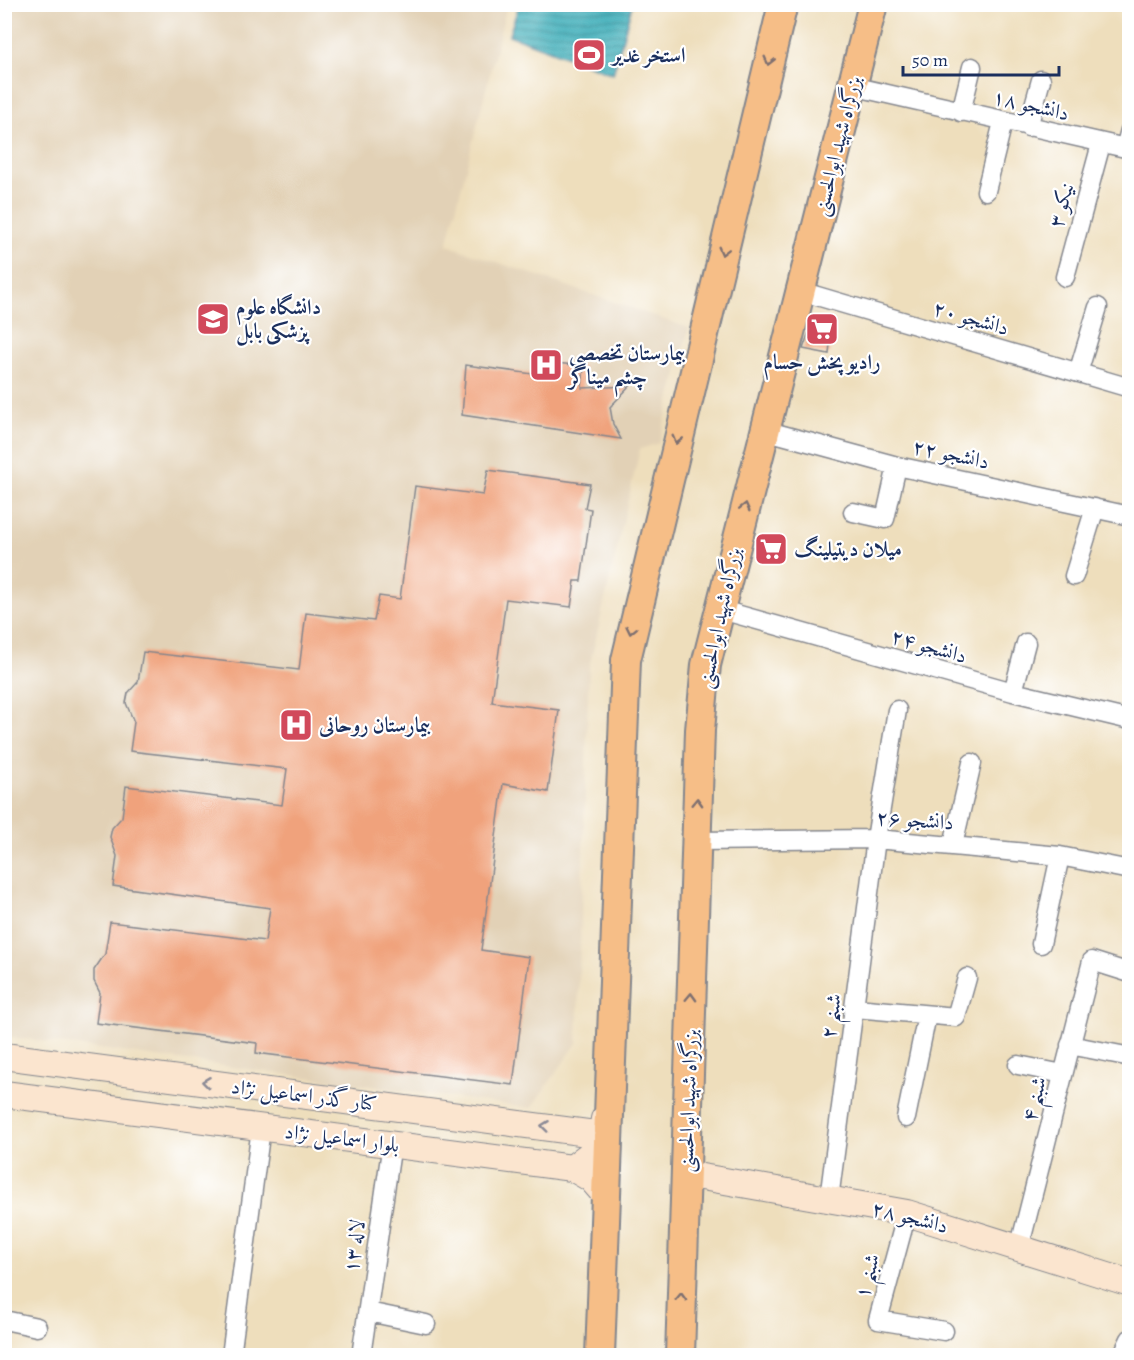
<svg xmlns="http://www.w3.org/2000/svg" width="1134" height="1360" viewBox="0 0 1134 1360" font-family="Alegreya,Amiri,serif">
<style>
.built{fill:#e2d1b6}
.water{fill:url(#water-rules);stroke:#2d6f8c;stroke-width:1.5}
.building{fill:#f0a27b}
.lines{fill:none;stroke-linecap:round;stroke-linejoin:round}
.street-casing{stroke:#84868d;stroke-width:21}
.secondary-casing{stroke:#84868d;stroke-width:28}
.primary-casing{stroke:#84868d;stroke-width:32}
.street{stroke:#fff;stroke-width:18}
.secondary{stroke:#fbe5cf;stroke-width:26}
.primary{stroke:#f6be87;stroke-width:28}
.oneway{stroke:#7e6f70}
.oneway2{stroke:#8b8a96}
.labels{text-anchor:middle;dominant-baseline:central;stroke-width:4.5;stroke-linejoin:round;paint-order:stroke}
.poi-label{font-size:21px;font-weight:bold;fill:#1b2f5e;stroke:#fff;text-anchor:start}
.street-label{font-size:21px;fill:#1b2f5e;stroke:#fff}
</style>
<defs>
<pattern id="water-rules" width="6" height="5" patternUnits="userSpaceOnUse" patternTransform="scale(1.5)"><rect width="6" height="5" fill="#3fafba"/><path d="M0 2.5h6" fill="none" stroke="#348f9a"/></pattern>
</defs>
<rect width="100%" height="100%" fill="#fff"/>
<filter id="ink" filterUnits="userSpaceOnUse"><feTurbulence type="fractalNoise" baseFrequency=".0167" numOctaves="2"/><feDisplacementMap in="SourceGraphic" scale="12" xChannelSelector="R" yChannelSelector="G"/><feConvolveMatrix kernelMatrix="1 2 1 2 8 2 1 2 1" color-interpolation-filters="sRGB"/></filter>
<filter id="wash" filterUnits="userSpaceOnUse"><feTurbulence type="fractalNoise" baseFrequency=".008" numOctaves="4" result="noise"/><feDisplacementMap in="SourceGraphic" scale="24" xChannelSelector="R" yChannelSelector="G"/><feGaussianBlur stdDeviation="1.35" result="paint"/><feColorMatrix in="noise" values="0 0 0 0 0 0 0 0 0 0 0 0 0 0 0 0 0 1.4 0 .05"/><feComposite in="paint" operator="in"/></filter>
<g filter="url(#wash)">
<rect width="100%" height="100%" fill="#eedebc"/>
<path class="built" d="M5,5H507L447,245L689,328L659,443L640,449L589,668L577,1043L531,1108L5,1036Z"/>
<path class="water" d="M519,5H632L613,74L509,35Z"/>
<g id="blocks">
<path class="building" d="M810,329L831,333L829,354L803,349Z
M555,363L584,366L582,388L630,386L610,407L613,424L621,439L462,415L466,365L555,377Z
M488,470L590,484L585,508L591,509L581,581H575L571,607L506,599L492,702L559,710L548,792L503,784L481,950L529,957L513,1085L256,1053L257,1043L96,1023L100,993L94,981V970L105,954L110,922L265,941L270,908L113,886L117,856L110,837L112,828L122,817L126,786L282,805L287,769L130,751L134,722L126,703L128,693L138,682L143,652L299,670L306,613L374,621L379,596L400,599L415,486L483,495Z"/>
</g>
</g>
<g filter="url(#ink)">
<use href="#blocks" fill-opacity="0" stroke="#84868d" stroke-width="1.5"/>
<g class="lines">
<defs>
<path id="street" d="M852,86L1130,149
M961,112L972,67
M1028,127L1041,80
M1125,148L1130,130
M986,191L1003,122
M1065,277L1101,144
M800,291L1130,388
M1078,373L1098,307
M764,430L897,466L1130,516
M853,512L885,519L897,466
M1074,576L1095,508
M718,609L1013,692L1130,720
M1013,692L1026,643
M696,841L876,839L1060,856L1130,870
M953,845L972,763
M1041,944L1060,856
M855,1008L956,1017L967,978
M1070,1045L1126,1056
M1018,1065L1063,1074
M906,1118L927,1015
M829,1199L876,839L897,710
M907,1213L878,1320L944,1331
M1019,1249L1092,961L1130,973
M368,1312L426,1324
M4,1320L37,1327
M231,1356L261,1128
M361,1356L392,1143
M1122,1356L1130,1339"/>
<path id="secondary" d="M4,1056L603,1135
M4,1094L572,1168L591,1179L605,1195
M572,1168L599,1147L604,1119
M685,1174L907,1213L1130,1283"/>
<path id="primary" d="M600,1356L626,660L783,4
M680,1356L700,730L706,665L873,4"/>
</defs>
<use href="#street" class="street-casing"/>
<use href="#secondary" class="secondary-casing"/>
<use href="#primary" class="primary-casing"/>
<use href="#street" class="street"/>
<use href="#secondary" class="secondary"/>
<use href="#primary" class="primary"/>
</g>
<defs><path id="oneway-chevron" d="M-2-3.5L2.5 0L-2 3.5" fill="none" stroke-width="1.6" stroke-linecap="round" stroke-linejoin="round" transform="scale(1.5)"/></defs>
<g class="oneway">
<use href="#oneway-chevron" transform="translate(769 61) rotate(104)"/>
<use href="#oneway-chevron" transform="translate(723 251) rotate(104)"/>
<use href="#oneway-chevron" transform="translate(677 440) rotate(104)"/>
<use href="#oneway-chevron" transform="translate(745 507) rotate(-76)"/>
<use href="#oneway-chevron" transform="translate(631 630) rotate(102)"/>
<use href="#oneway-chevron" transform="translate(697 802) rotate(-88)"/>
<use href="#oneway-chevron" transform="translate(691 997) rotate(-88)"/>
<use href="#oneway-chevron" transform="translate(681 1297) rotate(-88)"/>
</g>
<g class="oneway2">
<use href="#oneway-chevron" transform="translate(206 1082) rotate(-173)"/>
<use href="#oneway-chevron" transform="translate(545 1126) rotate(-173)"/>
</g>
</g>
<defs>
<symbol id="stadium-square" viewBox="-11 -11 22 22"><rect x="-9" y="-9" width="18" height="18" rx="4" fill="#d1495b" stroke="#fff"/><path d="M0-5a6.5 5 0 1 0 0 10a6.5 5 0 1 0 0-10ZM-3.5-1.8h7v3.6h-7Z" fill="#fff"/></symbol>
<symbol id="university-square" viewBox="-11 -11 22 22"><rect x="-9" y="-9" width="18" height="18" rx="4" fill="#d1495b" stroke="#fff"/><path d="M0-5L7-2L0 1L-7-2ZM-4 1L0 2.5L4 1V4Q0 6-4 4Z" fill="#fff"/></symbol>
<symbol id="supermarket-square" viewBox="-11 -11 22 22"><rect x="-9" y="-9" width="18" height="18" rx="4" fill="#d1495b" stroke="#fff"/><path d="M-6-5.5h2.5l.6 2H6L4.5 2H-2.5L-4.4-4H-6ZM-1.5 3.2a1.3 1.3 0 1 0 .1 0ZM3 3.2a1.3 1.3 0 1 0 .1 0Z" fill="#fff"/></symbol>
<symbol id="hospital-square" viewBox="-11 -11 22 22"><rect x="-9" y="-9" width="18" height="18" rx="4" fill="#d1495b" stroke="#fff"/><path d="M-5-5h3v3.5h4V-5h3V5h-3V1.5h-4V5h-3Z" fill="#fff"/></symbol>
</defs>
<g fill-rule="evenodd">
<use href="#stadium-square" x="570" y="36" width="38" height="38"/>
<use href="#university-square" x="194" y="300" width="38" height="38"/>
<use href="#supermarket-square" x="803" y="310" width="38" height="38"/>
<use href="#hospital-square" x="527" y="346" width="38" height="38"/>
<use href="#supermarket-square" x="752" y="530" width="38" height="38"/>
<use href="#hospital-square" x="277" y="706" width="38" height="38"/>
</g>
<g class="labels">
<g class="poi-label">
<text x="612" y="55">استخر غدیر</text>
<text x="236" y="307">دانشگاه علوم<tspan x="236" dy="24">پزشکی بابل</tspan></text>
<text x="569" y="353">بیمارستان تخصصی<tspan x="569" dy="24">چشم میناگر</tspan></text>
<text x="822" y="362" text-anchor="middle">رادیو پخش حسام</text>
<text x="794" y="549">میلان دیتیلینگ</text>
<text x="319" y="725">بیمارستان روحانی</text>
</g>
<g class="street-label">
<text transform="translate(1031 105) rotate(13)">دانشجو ۱۸</text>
<text transform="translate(837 146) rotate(-76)">بزرگراه شهید ابوالحسنی</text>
<text transform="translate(1061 205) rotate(-75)">نیکو ۳</text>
<text transform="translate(971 318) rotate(16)">دانشجو ۲۰</text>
<text transform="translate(951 454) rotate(12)">دانشجو ۲۲</text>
<text transform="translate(719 618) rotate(-78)">بزرگراه شهید ابوالحسنی</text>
<text transform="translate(929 646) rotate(16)">دانشجو ۲۴</text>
<text transform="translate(915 820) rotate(4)">دانشجو ۲۶</text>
<text transform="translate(831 1016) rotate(-82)">شبنم ۲</text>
<text transform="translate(304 1095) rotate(7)">کنار گذر اسماعیل نژاد</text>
<text transform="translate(1034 1099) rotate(-76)">شبنم ۴</text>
<text transform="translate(688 1101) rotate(-88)">بزرگراه شهید ابوالحسنی</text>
<text transform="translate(342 1138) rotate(7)">بلوار اسماعیل نژاد</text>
<text transform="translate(910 1217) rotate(14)">دانشجو ۲۸</text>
<text transform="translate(354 1246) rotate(-82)">لاله ۱۳</text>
<text transform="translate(867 1276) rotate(-75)">شبنم ۱</text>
</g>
</g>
<rect width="1134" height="1360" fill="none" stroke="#fff" stroke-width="24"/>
<path d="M903 66v9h156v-9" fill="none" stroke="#1b2f5e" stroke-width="3"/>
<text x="912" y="66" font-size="18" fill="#1b2f5e" stroke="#ffffff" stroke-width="4.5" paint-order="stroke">50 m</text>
</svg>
